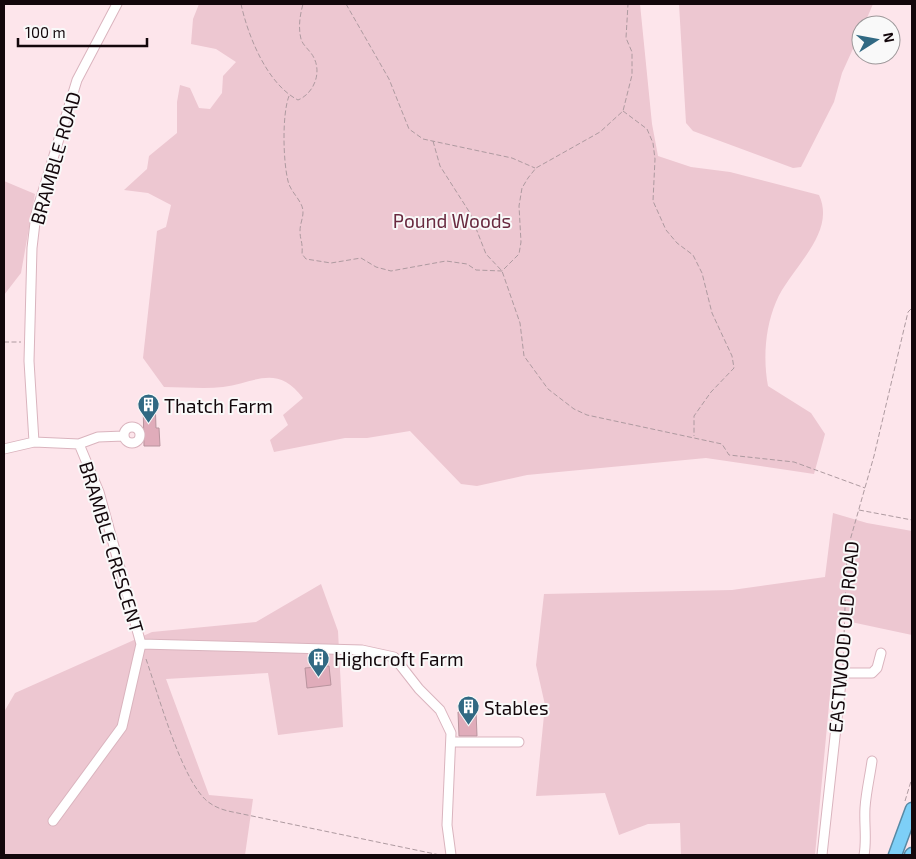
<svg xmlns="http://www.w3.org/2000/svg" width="916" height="859" viewBox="0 0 916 859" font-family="'Exo 2',sans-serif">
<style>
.green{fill:#edc7d1}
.building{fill:#e0acba;stroke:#b9949e}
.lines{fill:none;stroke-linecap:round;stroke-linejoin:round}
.minor-casing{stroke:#dab4be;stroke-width:11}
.highway-casing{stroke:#5889a4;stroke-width:15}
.path{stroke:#ae9aa0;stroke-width:1;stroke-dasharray:5 2.5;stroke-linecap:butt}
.minor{stroke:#fff;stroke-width:9}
.highway{stroke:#7dcff7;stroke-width:12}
.labels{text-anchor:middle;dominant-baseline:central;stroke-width:4;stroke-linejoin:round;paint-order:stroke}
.street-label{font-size:19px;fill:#13070b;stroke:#f9f9f9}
.park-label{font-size:19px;fill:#692a40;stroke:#f9f9f9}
.poi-label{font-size:19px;fill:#13070b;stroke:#f9f9f9;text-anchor:start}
</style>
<rect width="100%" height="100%" fill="#fde5eb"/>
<path class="green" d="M199,4H640L652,124L658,156L691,167L730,172L819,195C837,234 790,268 776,302C765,328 763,359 768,386L811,413L825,434L814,474L706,458L527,475L477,486L461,484L410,431L367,438H345L274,452L270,440L288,425L283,415L303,398C277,364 257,382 223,387C204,389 183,387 164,387L143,358L157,231L166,227L171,205L148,193L124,190L147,169L149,156L177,133V102L180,85L190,88L199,108L210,109L222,93L223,76L236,62L216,49L191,44L193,19Z
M679,4H873L864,25H861V31L842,73L834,102L801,167L793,168L693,131L686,123Z
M4,181L35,194L21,273L4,295Z
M833,513L867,523L912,531V635L837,619L815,855H681L680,823L648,824L619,835L605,793L536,796L545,705L536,665L544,594L732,590L825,577Z
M321,584L338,631L343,727L278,735L268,673L166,679L209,795L253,799L245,855H4V712L15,693L152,632L256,622Z"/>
<path class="building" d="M155,399L156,428H159L160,446H144L143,400Z
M329,666L331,685L307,688L305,668Z
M476,711L477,736H459L458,712Z"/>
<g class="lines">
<defs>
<path id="minor" d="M124 435a8 8 0 1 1 16 0a8 8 0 1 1-16 0Z
M34,442L29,361L32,248L36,214L77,80L117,4
M79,444L98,437L124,436
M4,449L34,442L79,444L99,492L141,644L362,650L394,657L419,689L440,710L451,733L447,825L451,855
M451,742H519
M53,821L122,727L141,644
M822,855L842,673H872L877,668L881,653
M864,855C867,840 864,824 865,808C866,792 870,776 872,761"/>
<path id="highway" d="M895,855L912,809
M911,855L912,854"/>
</defs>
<use href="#minor" class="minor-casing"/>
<use href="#highway" class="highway-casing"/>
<path class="path" d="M241,4C248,36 267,84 298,100C313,94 322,74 314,58C311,51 303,46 301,39C298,27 300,15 303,4
M346,4L389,79L409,129L423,139L512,158L535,168
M289,96C282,114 283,161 288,181C290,190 297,196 301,204C306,214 300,221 300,231C300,240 303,242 302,254L306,259L331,263L361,258L376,267L391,271L446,261L467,264L476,270L502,271L519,254L521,242L519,206L522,188L528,178L536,168L600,132L623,111L632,75V52L626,38L628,4
M623,111L647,129L653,143L655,159L653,201L666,230L677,243L693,255L702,273L712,313L732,356L734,368L711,392L694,416V436
M433,141L440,166L470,213L486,254L502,271L520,323L524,356L548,389L574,409L587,415L722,444L729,455L794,462L865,488
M4,342H21
M859,510L912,520
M146,659C158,693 181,779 207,801C213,806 220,809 228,811L440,855
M843,665L847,551L874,456L908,312L912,308
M905,801L912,778"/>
<use href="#minor" class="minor"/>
<use href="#highway" class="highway"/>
</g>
<defs>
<symbol id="building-pin" viewBox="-11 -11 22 30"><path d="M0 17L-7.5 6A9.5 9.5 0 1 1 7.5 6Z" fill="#316983" stroke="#f9f9f9"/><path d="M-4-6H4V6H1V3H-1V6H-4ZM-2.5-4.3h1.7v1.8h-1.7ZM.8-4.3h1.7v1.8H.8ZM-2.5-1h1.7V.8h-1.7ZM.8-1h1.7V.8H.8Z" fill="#fff"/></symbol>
</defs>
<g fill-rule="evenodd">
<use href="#building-pin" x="136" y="392" width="25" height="34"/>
<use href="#building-pin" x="306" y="646" width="25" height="34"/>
<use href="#building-pin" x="456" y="694" width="25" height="34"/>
</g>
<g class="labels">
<g class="street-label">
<text transform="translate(55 158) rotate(-74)">BRAMBLE ROAD</text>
<text transform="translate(112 547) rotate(73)">BRAMBLE CRESCENT</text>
<text transform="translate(843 637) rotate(-85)">EASTWOOD OLD ROAD</text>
</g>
<g class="park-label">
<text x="452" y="220">Pound Woods</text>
</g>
<g class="poi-label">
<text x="164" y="405">Thatch Farm</text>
<text x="334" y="658">Highcroft Farm</text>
<text x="484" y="707">Stables</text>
</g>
</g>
<rect width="916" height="859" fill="none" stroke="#13070b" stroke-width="10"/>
<g transform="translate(876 40) rotate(79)"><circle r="24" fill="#f9f9f9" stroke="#9d989a"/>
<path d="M0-4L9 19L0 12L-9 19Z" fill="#316983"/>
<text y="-8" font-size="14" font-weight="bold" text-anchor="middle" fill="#13070b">N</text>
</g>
<path d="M18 38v8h129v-8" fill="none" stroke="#13070b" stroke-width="2.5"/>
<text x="25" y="38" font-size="15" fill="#13070b" stroke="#f9f9f9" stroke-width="4" paint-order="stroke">100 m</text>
</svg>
